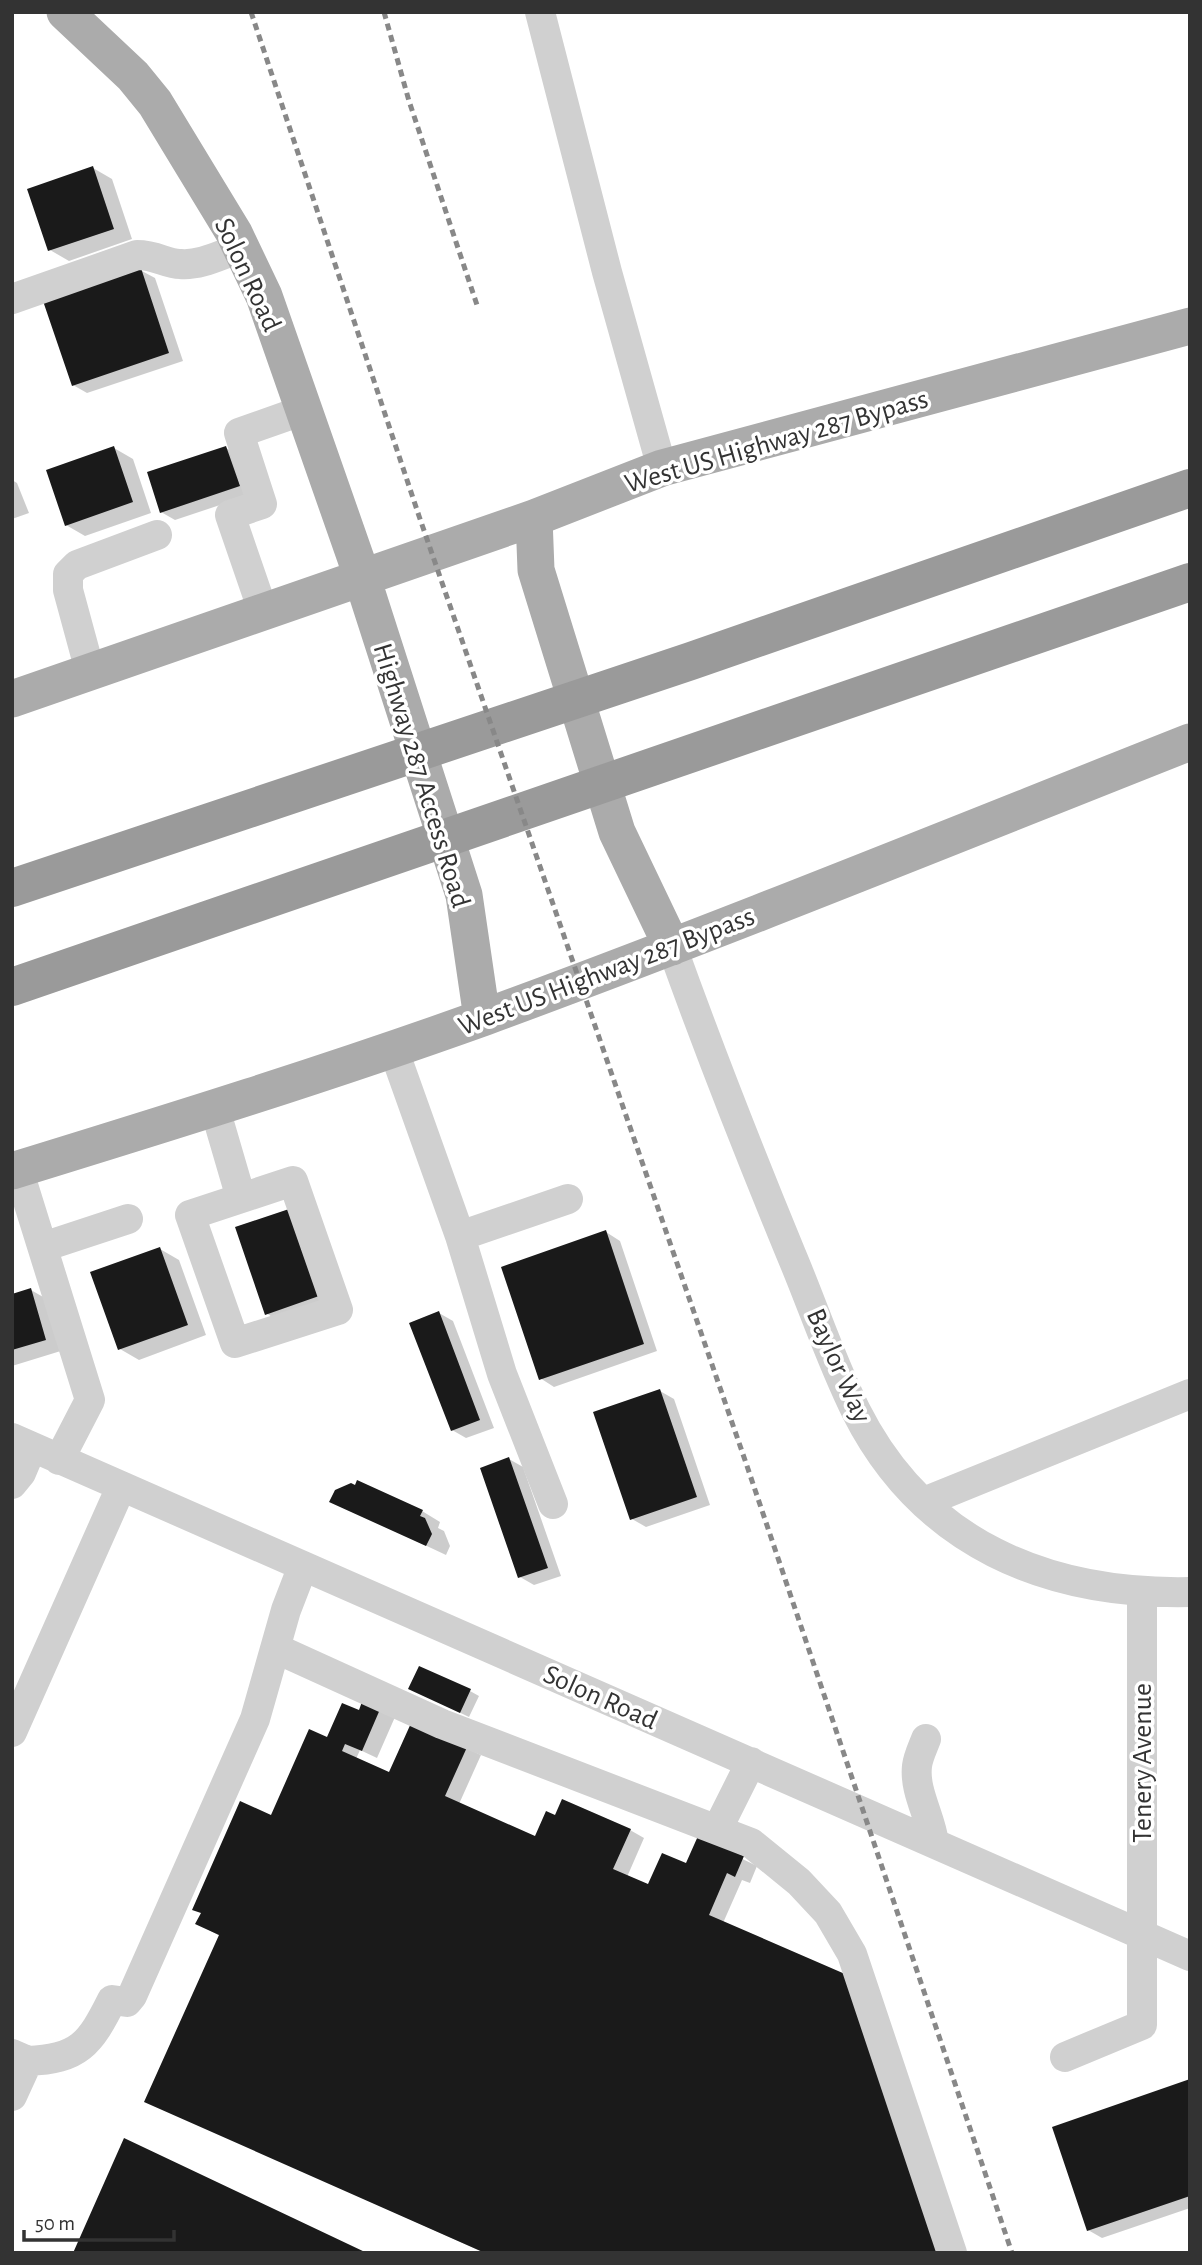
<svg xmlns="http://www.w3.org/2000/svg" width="1202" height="2265" font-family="'Alegreya Sans',sans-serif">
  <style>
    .shadow { fill: #0003 }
    .building { fill: #1a1a1a }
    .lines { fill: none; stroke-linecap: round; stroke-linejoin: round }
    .minor { stroke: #d0d0d0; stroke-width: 30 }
    .major { stroke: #ababab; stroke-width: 37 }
    .highway { stroke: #9a9a9a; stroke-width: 38 }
    .rail { stroke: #888; stroke-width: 5; stroke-dasharray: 7 5; stroke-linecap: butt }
    .labels { text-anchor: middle; stroke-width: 7; stroke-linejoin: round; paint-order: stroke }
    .street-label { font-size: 28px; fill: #333; stroke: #fff }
  </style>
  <rect width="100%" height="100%" fill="#fff"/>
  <path class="shadow" d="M93,168l19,11 20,60 -63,22 -19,-11z
    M140,270l15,8 28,83 -96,32 -14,-8z
    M114,448l19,11 18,54 -66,23 -19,-11z
    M226,448l14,8 13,38 -78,26 -14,-8z
    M12,480l5,3 12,30 -17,6z
    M237,1228l95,76 -52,18 -14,-9z
    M606,1232l14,9 37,110 -103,36 -14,-9z
    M160,1249l19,11 27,75 -67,25 -19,-11z
    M31,1290l19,11 14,49 -52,16v-71z
    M439,1313l14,8 41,107 -28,10 -14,-8z
    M660,1391l14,8 36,106 -64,22 -14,-8z
    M509,1459l14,8 38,109 -27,9 -14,-8z
    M331,1501l91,10 18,11 -2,6 6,3 6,15 -4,9z
    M470,1691l9,5 -10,21 -50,-24z
    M364,1701l31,16 -18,41 -17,-8 -4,9 34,16 23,-52 68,32 -22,49 77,34 20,-21 74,13 14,8 -17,39 22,9 38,-21 12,-27 58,28 -7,17 -8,-3 -19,43 -238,330 -339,-152 74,-165 -22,-12 130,-185 32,-27z
    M1190,2081v127l-88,30 -14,-8z"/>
  <path class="building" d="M93,166l21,63 -66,22 -21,-62z
    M141,268l28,85 -97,33 -29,-85z
    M114,446l19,56 -68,24 -19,-56z
    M226,446l14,40 -80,27 -13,-41z
    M289,1209l30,87 -54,19 -30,-88z
    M606,1230l38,114 -105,36 -38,-113z
    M160,1247l28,78 -70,25 -28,-78z
    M31,1288l15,52 -34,10v-56z
    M439,1311l41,109 -29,11 -42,-108z
    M660,1389l37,108 -67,23 -37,-108z
    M509,1457l39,111 -30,10 -38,-110z
    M357,1480l66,30 -3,6 5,2 7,16 -6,12 -97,-44 6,-12 16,-7 4,2z
    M419,1666l52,23 -11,24 -52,-24z
    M363,1699l18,8 -19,44 -17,-7 -3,7 47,21 23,-51 56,24 -23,51 90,40 11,-25 9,4 7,-16 69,30 -18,40 35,15 14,-31 24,10 12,-27 46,20 -9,21 -8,-4 -18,42 136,59 95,279h-455l-341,-151 75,-167 -24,-11 6,-11 -9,-3 48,-109 31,14 38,-86 18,8 15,-34 17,7z
    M1190,2079v117l-103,35 -35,-104z
    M124,2138l243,115h-294z"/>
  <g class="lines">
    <path class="minor" d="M540,12l67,260 55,196
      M12,299l125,-44c20,0 29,9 43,9 21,2 42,-10 61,-16
      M263,611l-33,-96 32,-11 -23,-71 65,-23
      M90,671l-22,-81v-16l9,-9 80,-30
      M672,947c37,103 77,205 119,307 22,52 40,107 65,157 67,133 191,184 334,181
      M393,1048l67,188 108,-37
      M215,1109l26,89
      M18,1169l72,231 -31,60
      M293,1181l45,129 -103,33 -45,-128z
      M460,1236l42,138 51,130
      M43,1247l85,-28
      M12,1438l1178,518
      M12,1484l9,-11 11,-26
      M924,1502l266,-108
      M277,1649l165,75 309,119 48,39 29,31 24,41 100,299
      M12,1732l109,-245
      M926,1739c-3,8 -8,18 -9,27 -3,26 14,51 17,77
      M718,1828l33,-66
      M12,2054l16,7 -16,35
      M1065,2057l77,-32v-432
      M28,2061c51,-2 62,-17 84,-61l15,2 5,-6 123,-277 31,-109 17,-44"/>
    <path class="major" d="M65,12l68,64 22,27 79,130 30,63 92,263 108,336 18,123
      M534,518l2,52 81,262 55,115
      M12,699l522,-181 128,-50 528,-142
      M12,1171c159,-49 317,-98 473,-154 237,-87 470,-182 705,-275"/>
    <path class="highway" d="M12,888l679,-227 499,-173
      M12,987l1178,-405"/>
    <path class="rail" d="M251,12l168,504 327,947 266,790
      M384,12l25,89 68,204"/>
  </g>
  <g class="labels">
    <g class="street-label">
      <text transform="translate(249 274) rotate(65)" y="10">Solon Road</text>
      <text transform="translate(776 440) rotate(-16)" y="10">West US Highway 287 Bypass</text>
      <text transform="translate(423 775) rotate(73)" y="10">Highway 287 Access Road</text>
      <text transform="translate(606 970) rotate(-21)" y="10">West US Highway 287 Bypass</text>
      <text transform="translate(840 1365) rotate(66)" y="10">Baylor Way</text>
      <text transform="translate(601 1696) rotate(24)" y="10">Solon Road</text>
      <text transform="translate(1141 1763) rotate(-90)" y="10">Tenery Avenue</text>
    </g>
  </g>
  <rect width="1202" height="2265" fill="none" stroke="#333333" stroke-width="28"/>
  <path d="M24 2230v10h150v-10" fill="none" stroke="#333333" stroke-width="3.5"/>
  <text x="35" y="2230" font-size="21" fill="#333333" stroke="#ffffff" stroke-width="5" paint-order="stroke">50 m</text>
</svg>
